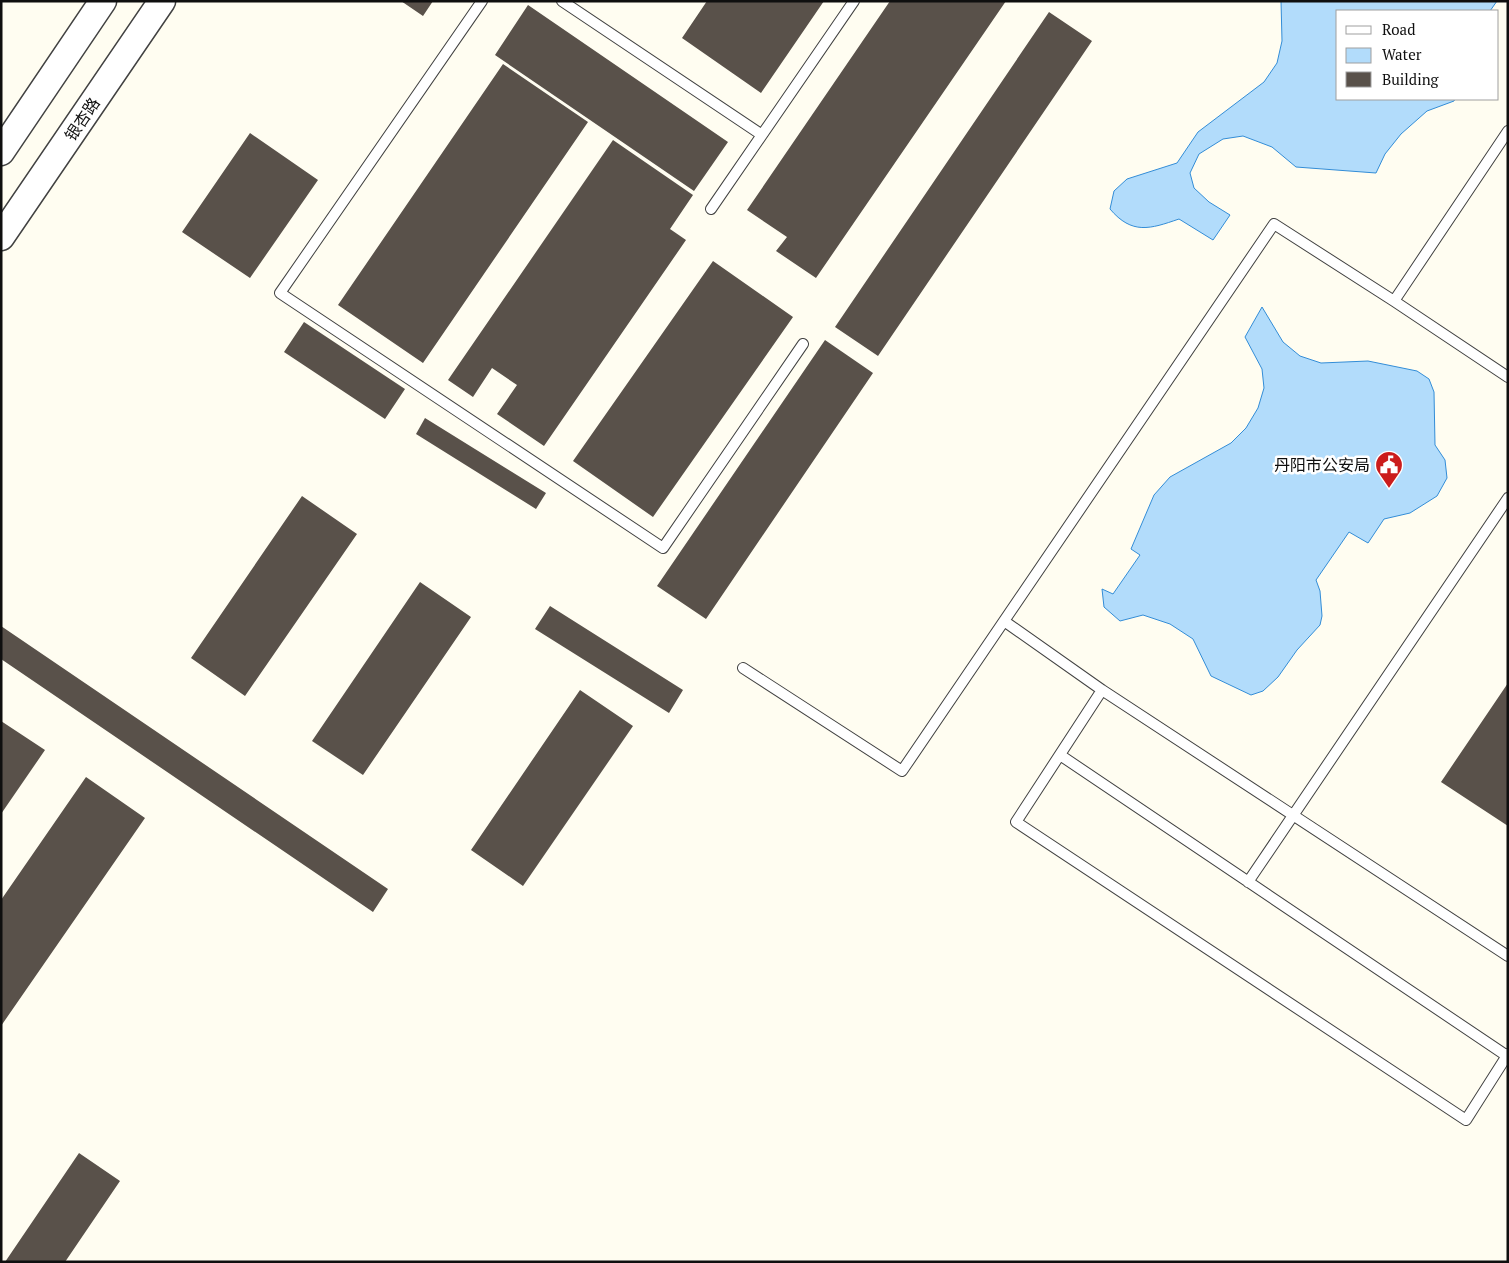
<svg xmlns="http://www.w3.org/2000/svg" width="1509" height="1263" font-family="'PT Serif','Noto Sans SC',serif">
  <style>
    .water { fill: #b2dcfb; stroke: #338dd7 }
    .building { fill: #59514a }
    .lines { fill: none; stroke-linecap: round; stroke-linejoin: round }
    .service-casing { stroke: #424242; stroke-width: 12 }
    .tertiary-casing { stroke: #424242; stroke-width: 29 }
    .service { stroke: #fff; stroke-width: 10 }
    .tertiary { stroke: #fff; stroke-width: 26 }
    .labels { text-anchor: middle; stroke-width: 5; stroke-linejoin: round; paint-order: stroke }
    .street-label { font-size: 16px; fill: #0f0f0f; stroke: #fff }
    .poi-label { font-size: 16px; fill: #0f0f0f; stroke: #fff; text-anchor: end }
  </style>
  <rect width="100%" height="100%" fill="#fffdf1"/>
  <path class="water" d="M1281,1h216l-7,10h-152v88h117l-1,2 -27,10 -26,23 -16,20 -9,19 -80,-6 -24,-20 -29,-11 -20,3 -24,15 -9,19 4,15 15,14 21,13 -17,25 -34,-21c-29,10 -47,16 -69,-10l4,-18 13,-12 50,-16 21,-31 66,-50 13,-19 5,-22z
    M1262,307l21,35 17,14 21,7 47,-2 49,10 12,8 5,13 1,53 10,15 2,18 -10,18 -27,17 -26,6 -16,24 -19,-11 -33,48 4,11 2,25 -2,9 -23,25 -19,27 -15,14 -12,4 -40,-19 -18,-37 -23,-15 -27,-9 -23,6 -16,-14 -2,-18 11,5 27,-39 -9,-6 23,-54 16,-18 61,-34 15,-15 12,-20 6,-20 -2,-19 -17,-32z"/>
  <path class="building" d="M401,1h32l-10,15z
    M707,1h117l-63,92 -79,-55z
    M890,1h116l-190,277 -40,-27 11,-14 -40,-27z
    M528,5l200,137 -34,49 -199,-136z
    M1049,12l43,29 -214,315 -43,-29z
    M503,64l85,58 -165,241 -85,-58z
    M250,133l68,47 -68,98 -68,-46z
    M613,140l80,55 -23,34 16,11 -142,206 -47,-32 20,-29 -25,-17 -19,29 -25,-17z
    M713,261l80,56 -140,200 -80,-56z
    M304,322l101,67 -20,30 -101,-67z
    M825,340l48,33 -167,246 -49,-33z
    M425,418l121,75 -10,16 -120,-75z
    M302,496l55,38 -112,162 -54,-38z
    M420,582l51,35 -108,158 -51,-34z
    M550,606l133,84 -14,23 -134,-84z
    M1,626l387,263 -15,23 -372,-253z
    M1508,683v143l-67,-44z
    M580,690l53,36 -110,160 -52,-36z
    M1,721l44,29 -44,64z
    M86,777l59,41 -144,208v-126z
    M79,1153l41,28 -55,81h-60z"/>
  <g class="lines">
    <defs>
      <path id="service" d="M482,1l-202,292 383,255 140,-204
        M562,1l200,134
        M711,209l143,-208
        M1394,301l114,-170
        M1004,621l98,69 406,266
        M743,668l159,103 372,-547 120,77 114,76
        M1102,690l-86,132 450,298 42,-66
        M1060,755l447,301
        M1248,882l260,-384"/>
      <path id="tertiary" d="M1,152l102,-151
        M1,237l161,-236"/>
    </defs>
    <use href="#service" class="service-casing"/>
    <use href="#tertiary" class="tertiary-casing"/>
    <use href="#service" class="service"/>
    <use href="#tertiary" class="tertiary"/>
  </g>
  <defs>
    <symbol id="civic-pin" viewBox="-11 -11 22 30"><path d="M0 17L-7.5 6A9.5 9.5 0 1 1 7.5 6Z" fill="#cb1c1c" stroke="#fff"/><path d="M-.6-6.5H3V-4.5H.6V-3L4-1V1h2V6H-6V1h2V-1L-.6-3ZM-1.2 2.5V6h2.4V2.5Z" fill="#fff"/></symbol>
  </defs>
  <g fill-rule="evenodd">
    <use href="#civic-pin" x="1373" y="449" width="32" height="43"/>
  </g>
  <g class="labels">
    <g class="street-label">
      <text transform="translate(82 119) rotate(-56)" y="6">银杏路</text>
    </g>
    <g class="poi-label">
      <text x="1370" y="471">丹阳市公安局</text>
    </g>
  </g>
  <rect width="1509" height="1263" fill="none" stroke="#0f0f0f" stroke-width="5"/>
  <rect x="1336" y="10" width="162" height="90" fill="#ffffff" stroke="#9f9f9f"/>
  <rect x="1346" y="26" width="25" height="8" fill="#ffffff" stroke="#9f9f9f"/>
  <text x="1382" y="35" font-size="15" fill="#0f0f0f">Road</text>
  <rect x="1346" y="48" width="25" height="15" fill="#b2dcfb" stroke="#9f9f9f"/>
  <text x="1382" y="60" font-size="15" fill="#0f0f0f">Water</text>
  <rect x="1346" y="72" width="25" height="15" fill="#59514a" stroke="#9f9f9f"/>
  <text x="1382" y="85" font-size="15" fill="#0f0f0f">Building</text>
</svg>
